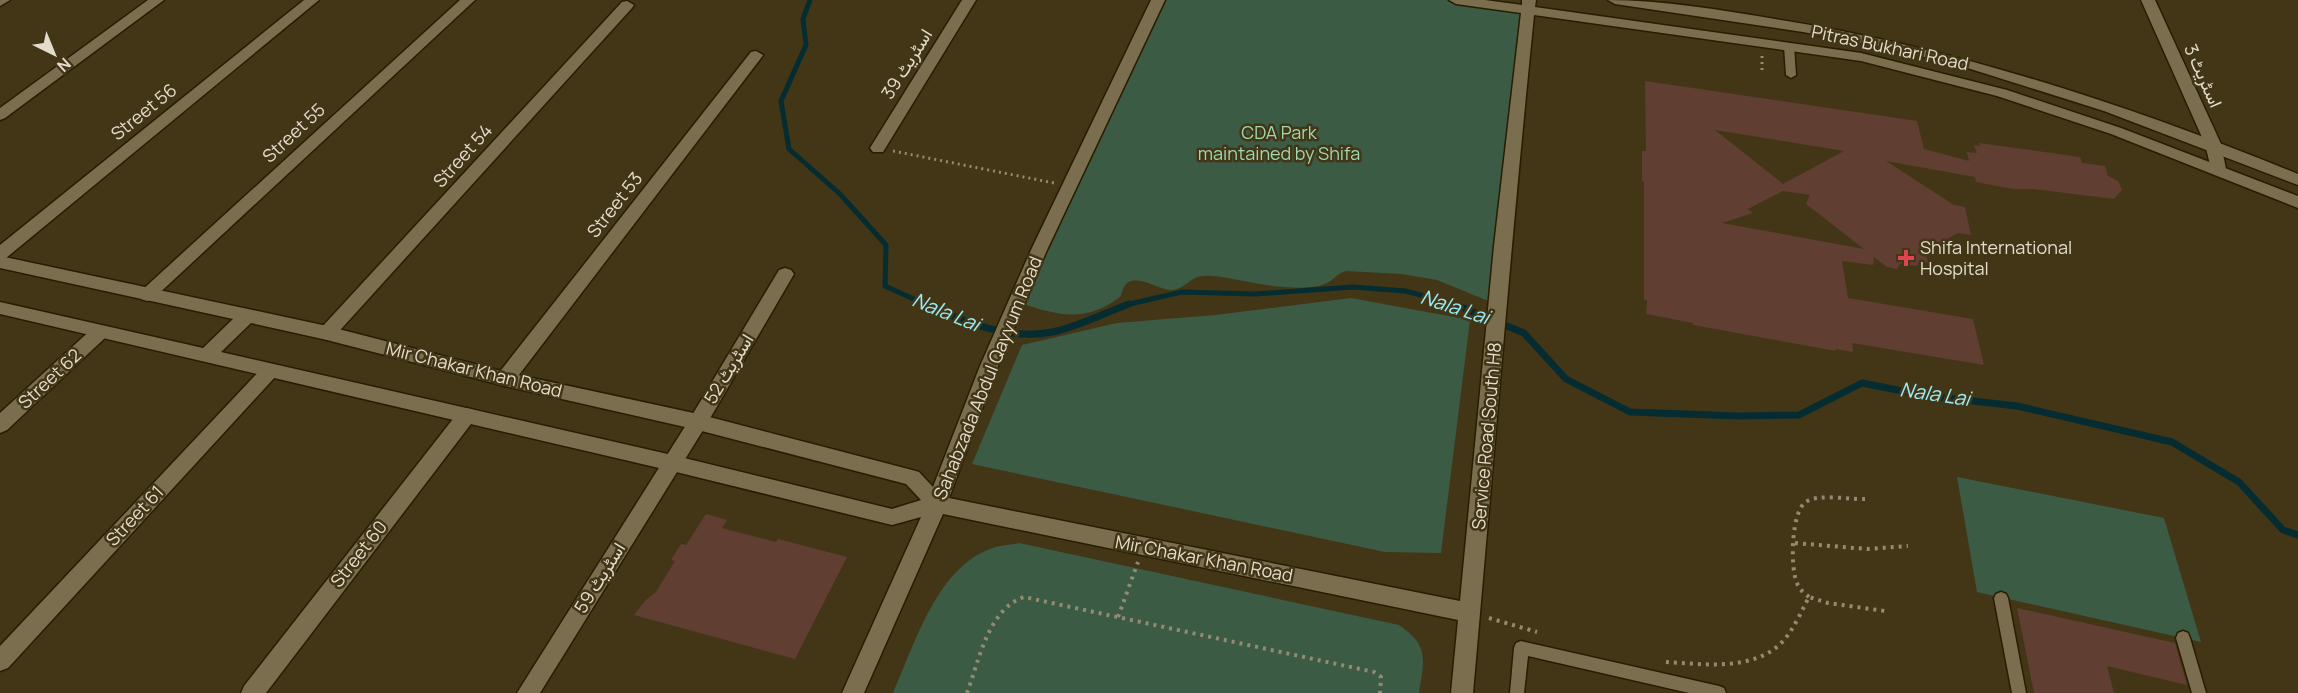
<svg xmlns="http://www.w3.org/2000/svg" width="2298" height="693" font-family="Manrope,Vazirmatn,sans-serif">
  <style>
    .green { fill: #3b5b45 }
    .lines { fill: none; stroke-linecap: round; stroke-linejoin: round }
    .stream-far1 { stroke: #052c31; stroke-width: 5 }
    .stream { stroke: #052c31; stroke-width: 7 }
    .building { fill: #613e32; fill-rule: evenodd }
    .service-casing { stroke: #281d00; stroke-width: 3 }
    .minor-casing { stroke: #281d00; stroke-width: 3 }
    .tertiary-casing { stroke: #281d00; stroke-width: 3 }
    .path-far1 { stroke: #938a72; stroke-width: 3; stroke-dasharray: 2 4; stroke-linecap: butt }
    .path { stroke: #938a72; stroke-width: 4; stroke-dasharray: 3 5; stroke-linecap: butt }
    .service { fill: #7b6e4e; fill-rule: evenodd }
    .minor { fill: #7b6e4e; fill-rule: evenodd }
    .tertiary { fill: #7b6e4e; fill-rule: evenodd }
    .health-dot { fill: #e0444e; stroke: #423617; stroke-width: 2 }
    .labels { text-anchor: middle; stroke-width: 5; stroke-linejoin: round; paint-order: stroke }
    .street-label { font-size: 18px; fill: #e3dccb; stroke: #423617 }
    .park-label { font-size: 18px; fill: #9dd8af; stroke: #423617 }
    .poi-label { font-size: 18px; fill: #e3dccb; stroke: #423617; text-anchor: start }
    .water-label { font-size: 20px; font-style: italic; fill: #98ebf9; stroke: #423617 }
  </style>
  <rect width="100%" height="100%" fill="#423617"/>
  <path class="green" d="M1158,0h299l71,10 -30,295 -61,-25 -35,-6 -56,-3c-9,2 -14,12 -27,15 -21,4 -49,0 -70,-4 -14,-2 -30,-7 -45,-6 -14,0 -19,14 -33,14 -17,-1 -44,-25 -50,6 -36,28 -64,19 -104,6z
    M1351,298l119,22 -29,233 -56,-1 -413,-88 50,-119 95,-22 98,-8z
    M1957,477l207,41 37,124 -224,-50z
    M1019,543l380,82c31,21 25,35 20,68h-526c22,-49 45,-130 103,-146 7,-2 15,-2 23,-4z"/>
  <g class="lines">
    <path class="stream-far1" d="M810,0l-7,19 3,26 -25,56 8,48 51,45 46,51 -1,41 42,19
      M1125,305l57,-13 73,2 98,-7 52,4 55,14"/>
    <path class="stream" d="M924,304c40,17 83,37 128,28 26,-5 52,-19 77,-28
      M1454,304l70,29 42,46 64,33 108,4 61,-1 63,-32 66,13 89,10 155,36 67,40 44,48 15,5"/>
  </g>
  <path class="building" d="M1645,81l272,40 7,28 45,12 -2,-9 10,1 -3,-8 6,1 -1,-3 101,14 2,6 23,3 3,10 10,5 4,9 -8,9 -80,-10h-21l-37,-7 -1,-5 -89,-16 68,44 11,2 6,28 -13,-2 -33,18 3,12 -9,-1 -2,4 -17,-2 -3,5 -10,-2 -13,-10 -1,8 -31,-4 6,37 125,21 11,46 -132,-22 1,9 -18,-3 1,2 -143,-26v-2l-47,-9 1,-14h-3v-118l-2,-1v-30h4zM1715,130l129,21 -61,33zM1783,191l27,4 -4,9 58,45 -142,-26 31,-10 -5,-4z
    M706,514l21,6 -5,8 54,14 2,-3 69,18 -52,102 -161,-44 12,-15 10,-8 19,-31 -4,-1 10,-16 5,1z
    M2017,608l158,35 12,42 -80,-19 7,27h-80z"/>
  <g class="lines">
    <defs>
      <path id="service" d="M1789,43l5,3 2,29 -5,3 -5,-3 -2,-29z
        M2001,592l5,2 2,4 18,95h-14l-18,-95 2,-4z
        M2183,631l5,2 2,5 16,55h-14l-16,-55 2,-5z
        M1521,641l198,45 5,2 2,5h-37l-161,-37 -4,37h-14l4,-45 2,-5z"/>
      <path id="minor" d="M0,0h10l-10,6z
        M148,0h16l-159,118 -5,2v-12z
        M304,0h15l-313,258 -6,2v-15z
        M460,0h15l-322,299 -6,2 -6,-2 -3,-4 3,-4z
        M962,0h14l-93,152h-10l-3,-4z
        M2141,0h14l66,144 5,25 -2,4h-12l-7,-29z
        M627,1l7,4 -2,3 -299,330 -6,2 -6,-2 -3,-5 3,-5 301,-326z
        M756,51l7,4 -2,3 -249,326 -7,2 -7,-2 -2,-5 2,-5 253,-322z
        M785,268l6,2 3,4 -89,153 -165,266h-23l174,-276 88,-147z
        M100,325l6,2 3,5 -3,5 -99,93 -7,3v-20l94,-86z
        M270,364l6,2 3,5 -3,5 -268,292 -8,3v-25l264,-280z
        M467,408l7,2 2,5 -2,5 -208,273h-25l3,-7 216,-276z"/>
      <path id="tertiary" d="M1151,0h14l-118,250 -49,116 -49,132 511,103 34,-355 27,-233 -65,-9 -7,-4h36l37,5v-5h14l-1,7 326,46 146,37 114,38 177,68v12l-187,-74 -114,-38 -136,-35 -327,-46c-23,226 -41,453 -61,678h-22l7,-73 -515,-106 -79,179h-22l79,-176 -29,8 -220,-54 -672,-157v-12l203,46 30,-29 -233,-51v-12l327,70 178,46 193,42 214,56 7,2 14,15 47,-121 51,-116zM251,323l76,17 178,46 193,44 208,54 15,16 -29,9 -220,-54 -451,-103z
        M1608,0c56,0 112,10 167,19 181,29 354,86 523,155v11l-194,-74 -146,-46 -80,-19 -75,-14 -188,-28z"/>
    </defs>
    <use href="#service" class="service-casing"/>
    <use href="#minor" class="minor-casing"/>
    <use href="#tertiary" class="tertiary-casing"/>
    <path class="path-far1" d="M1762,56v14
      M893,151l161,32"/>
    <path class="path" d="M1795,543l72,6 41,-3
      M1809,597c-5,-4 -10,-8 -12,-14 -7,-15 -6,-72 9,-81 12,-9 45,-2 60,-3
      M1118,617l20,-55
      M1489,618l48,14
      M1666,662c36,2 89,10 117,-21 11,-12 18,-29 26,-44l19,6 57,8
      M967,693c12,-32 21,-84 57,-96l350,75 7,5 -1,16"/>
    <use href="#service" class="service"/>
    <use href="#minor" class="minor"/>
    <use href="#tertiary" class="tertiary"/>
  </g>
  <path class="health-dot" d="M1903 249h6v6h6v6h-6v6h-6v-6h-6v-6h6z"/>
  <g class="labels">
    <g class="street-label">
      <text transform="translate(1890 48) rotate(12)" y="6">Pitras Bukhari Road</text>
      <text transform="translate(907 64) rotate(-58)" y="6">اسٹریٹ 39</text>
      <text transform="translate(2203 76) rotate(66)" y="6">اسٹریٹ 3</text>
      <text transform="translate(144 112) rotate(-39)" y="6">Street 56</text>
      <text transform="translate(294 133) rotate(-43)" y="6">Street 55</text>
      <text transform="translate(463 156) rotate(-48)" y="6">Street 54</text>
      <text transform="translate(615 205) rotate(-52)" y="6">Street 53</text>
      <text transform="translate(729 369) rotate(-59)" y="6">اسٹریٹ 52</text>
      <text transform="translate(474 370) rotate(14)" y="6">Mir Chakar Khan Road</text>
      <text transform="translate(988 378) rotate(-68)" y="6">Sahabzada Abdul Qayyum Road</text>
      <text transform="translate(50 379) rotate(-43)" y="6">Street 62</text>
      <text transform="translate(1487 436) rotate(-85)" y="6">Service Road South H8</text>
      <text transform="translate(135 516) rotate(-47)" y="6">Street 61</text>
      <text transform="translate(359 554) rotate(-52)" y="6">Street 60</text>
      <text transform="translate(1204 559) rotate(11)" y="6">Mir Chakar Khan Road</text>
      <text transform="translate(600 578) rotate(-58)" y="6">اسٹریٹ 59</text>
    </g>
    <g class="park-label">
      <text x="1279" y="139">CDA Park<tspan x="1279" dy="21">maintained by Shifa</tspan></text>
    </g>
    <g class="poi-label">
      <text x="1920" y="254">Shifa International<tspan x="1920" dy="21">Hospital</tspan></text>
    </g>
    <g class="water-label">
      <text transform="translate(1455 307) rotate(18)" y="7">Nala Lai</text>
      <text transform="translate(946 312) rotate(22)" y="7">Nala Lai</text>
      <text transform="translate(1935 394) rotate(8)" y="7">Nala Lai</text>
    </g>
  </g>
  <g transform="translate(54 54) rotate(137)" stroke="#423617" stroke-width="4.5" paint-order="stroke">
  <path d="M0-4.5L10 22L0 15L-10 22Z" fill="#e3dccb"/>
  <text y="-9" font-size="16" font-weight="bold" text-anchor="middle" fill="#e3dccb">N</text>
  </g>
</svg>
